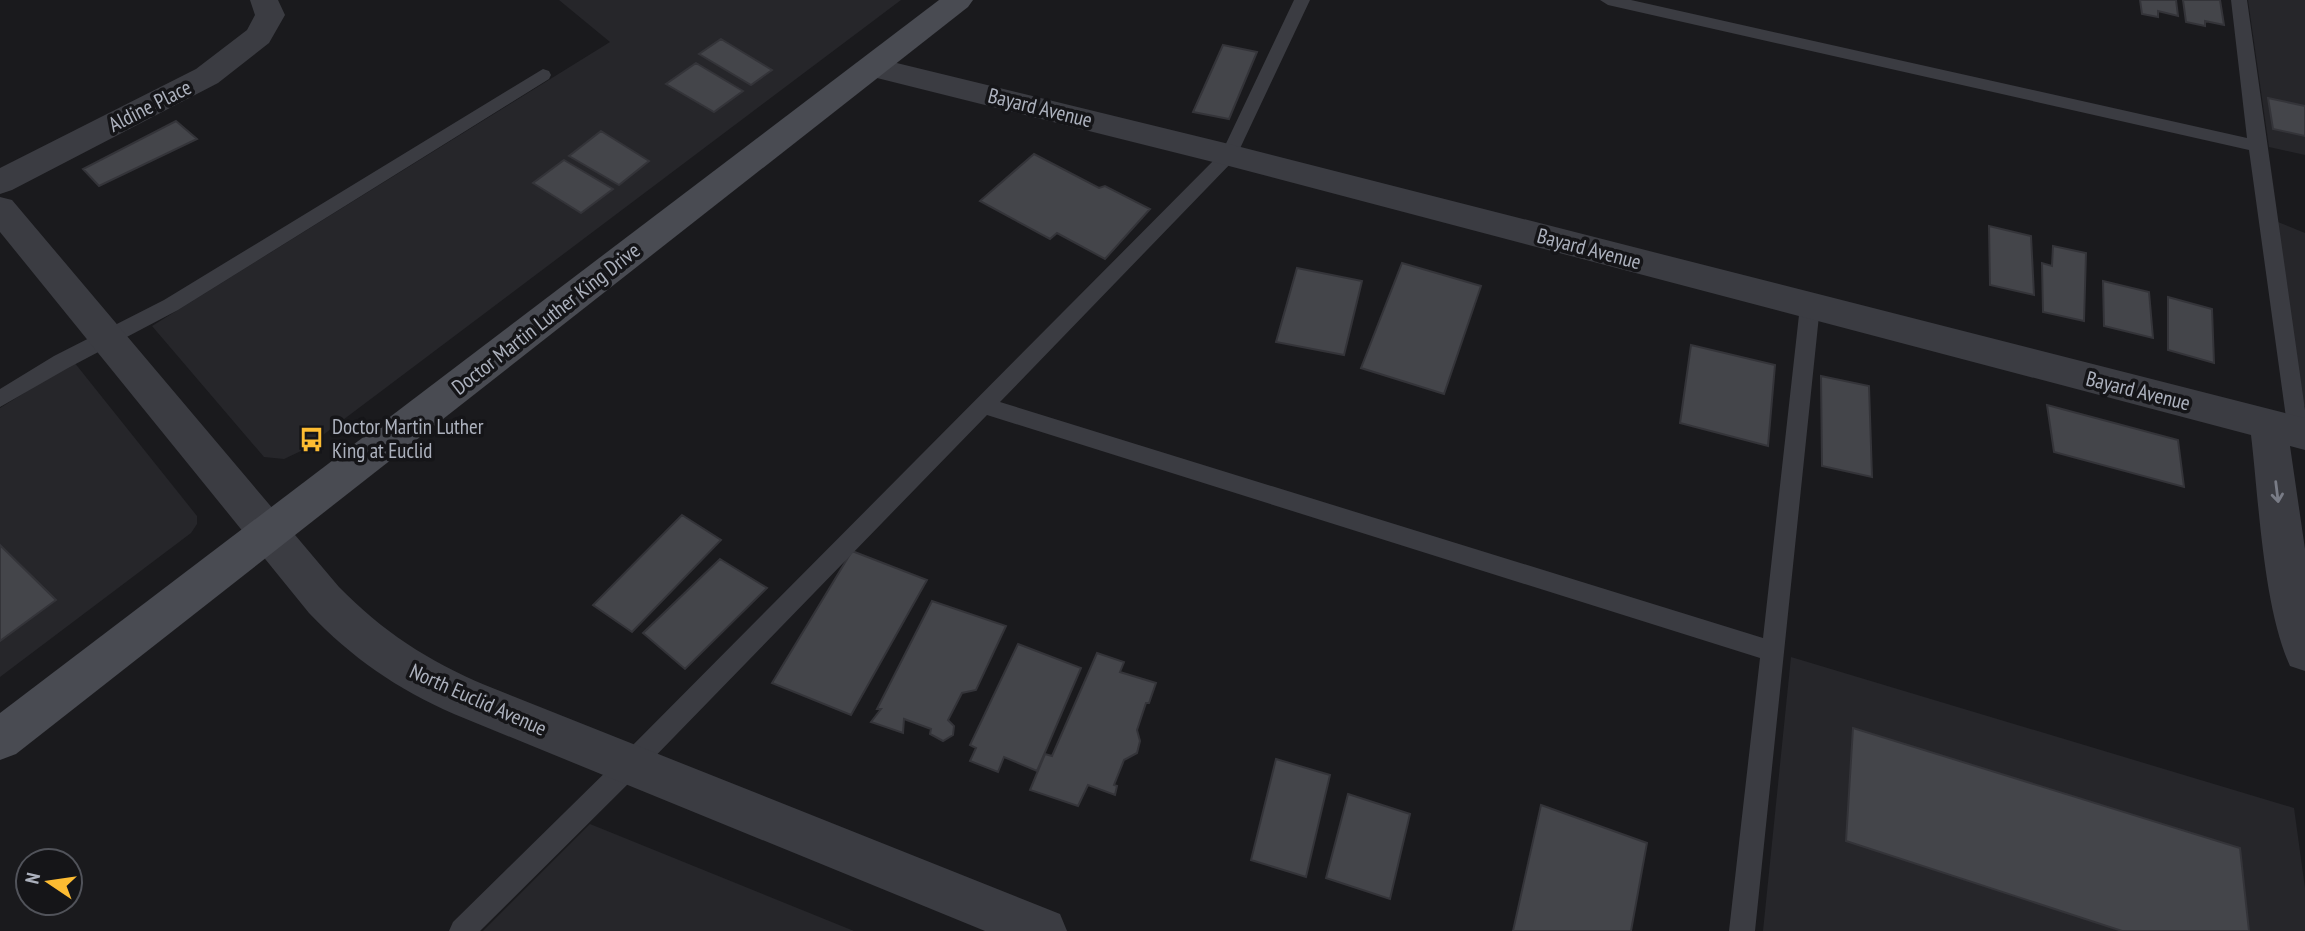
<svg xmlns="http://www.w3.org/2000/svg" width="2305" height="931" font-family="'PT Sans Narrow',sans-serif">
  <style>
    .built { fill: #26262a }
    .building { fill: #44454a; stroke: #343439; stroke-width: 2 }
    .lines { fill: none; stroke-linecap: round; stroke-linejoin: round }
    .service { fill: #3b3c42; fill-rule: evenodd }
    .minor { fill: #3b3c42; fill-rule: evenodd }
    .secondary { fill: #494b52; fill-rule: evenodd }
    .oneway { stroke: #797c86 }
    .labels { text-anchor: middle; stroke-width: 7; stroke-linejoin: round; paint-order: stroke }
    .street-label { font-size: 21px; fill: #acb1bd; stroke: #151518 }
    .poi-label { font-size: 21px; fill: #acb1bd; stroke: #151518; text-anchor: start }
  </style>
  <rect width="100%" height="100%" fill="#1a1a1d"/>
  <path class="built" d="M559,0h342l-598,450 -19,9 -20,-2 -112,-131 458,-284z
    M2248,0h57v155l-36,-8z
    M2273,220l32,13v173l-4,-1z
    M74,362l123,154v8l-6,9 -191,144v-269z
    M1791,657l503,151 11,80v43h-542z
    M590,824l264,107h-371z"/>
  <path class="building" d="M2140,0h36l2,16 -20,-5v6l-16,-3z
    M2183,0h37l4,25 -19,-4v5l-19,-4z
    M721,39l51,31 -21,15 -52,-31z
    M1223,45l34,7 -28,67 -36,-7z
    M696,63l47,28 -29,21 -48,-28z
    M2268,98l37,8v30l-32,-7z
    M176,121l21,18 -98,47 -16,-17z
    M601,131l48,30 -30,24 -50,-29z
    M1034,154l65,34 6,-2 45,23 -45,50 -48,-26 -7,6 -70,-38z
    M564,160l49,29 -32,24 -48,-30z
    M1989,226l42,10 3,59 -44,-10z
    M2053,246l33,7 -2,68 -41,-9 -1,-49 10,3z
    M1402,263l79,23 -37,108 -83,-26z
    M1297,268l65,13 -18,74 -68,-13z
    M2103,281l46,11 4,46 -49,-12z
    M2168,297l44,12 2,54 -46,-13z
    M1691,345l84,20 -7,81 -88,-23z
    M1821,376l48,10 3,91 -50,-11z
    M2047,405l131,35 6,47 -130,-35z
    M682,515l39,25 -89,92 -39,-27z
    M0,545l56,55 -56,41z
    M852,551l75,29 -76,135 -79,-32z
    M720,559l47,29 -82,81 -42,-36z
    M932,601l74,25 -30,64 -14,3 -14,27 6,6 -1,9 -10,6 -13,-7 1,-5 -27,-10 -1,14 -32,-11 10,-13h-4z
    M1018,644l63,24 -44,103 -33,-14 -6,15 -28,-11 6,-13 -6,-3z
    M1097,653l27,9 -4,10 36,11 -7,20h-3l-9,27 3,11 -3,12 -13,7 -10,25 3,1 -2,9 -27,-10 -10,21 -48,-16 15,-36 7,2z
    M1853,728l387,120 9,83h-127l-276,-90z
    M1276,759l54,16 -24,102 -55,-17z
    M1348,794l62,20 -20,85 -64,-21z
    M1541,805l106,38 -16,88h-118z"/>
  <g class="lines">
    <path class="service" d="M1294,0h16l-75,159 -235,243 763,236 37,-332 3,-5 7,-2 7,2 3,5 -65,625h-26l31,-273 -773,-243 -348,358 -159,158h-31l4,-9 168,-165 601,-605z
      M1600,0h31l616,138 -16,-138h16l58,410v28l-7,3 -7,-3 -3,-6 -39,-282 -641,-145z
      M543,69l6,2 2,4 -2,4 -371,231 -110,58 -68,39v-18l54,-33 110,-56z"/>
    <path class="minor" d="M250,0h28l7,15 -16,28 -51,40 -206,107 -12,4v-26l196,-99 51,-39 8,-15z
      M872,57l357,87 1076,274v32l-15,-4 15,103v122l-15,-5c-27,-60 -31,-164 -39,-231l-1022,-269 -368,-92 -4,-7 4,-7z
      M0,197l12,3 327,387c43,44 89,74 146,98l575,229 7,17h-82l-531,-217c-57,-25 -102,-56 -145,-101l-309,-381z"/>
    <path class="secondary" d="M939,0h34l-5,7 -952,747 -16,6v-47z"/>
  </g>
  <defs><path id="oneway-shaft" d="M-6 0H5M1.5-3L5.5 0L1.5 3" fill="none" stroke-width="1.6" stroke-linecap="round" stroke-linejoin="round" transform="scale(1.75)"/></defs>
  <use class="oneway" href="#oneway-shaft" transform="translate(2277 492) rotate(83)"/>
  <defs>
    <symbol id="bus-bare" viewBox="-9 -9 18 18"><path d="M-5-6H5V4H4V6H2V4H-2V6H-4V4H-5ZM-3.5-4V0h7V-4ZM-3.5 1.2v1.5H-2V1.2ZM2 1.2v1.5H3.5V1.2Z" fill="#fdbc32" stroke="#151518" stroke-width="2.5" paint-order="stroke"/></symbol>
  </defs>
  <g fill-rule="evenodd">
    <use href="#bus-bare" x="294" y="422" width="35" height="35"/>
  </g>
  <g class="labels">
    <g class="street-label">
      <text transform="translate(150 106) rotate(-27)" y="7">Aldine Place</text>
      <text transform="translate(1040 108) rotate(14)" y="7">Bayard Avenue</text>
      <text transform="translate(1589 249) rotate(15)" y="7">Bayard Avenue</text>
      <text transform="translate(546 319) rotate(-38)" y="7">Doctor Martin Luther King Drive</text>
      <text transform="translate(2138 391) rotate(14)" y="7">Bayard Avenue</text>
      <text transform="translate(478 700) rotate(24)" y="7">North Euclid Avenue</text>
    </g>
    <g class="poi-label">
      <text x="332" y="434">Doctor Martin Luther<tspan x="332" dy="24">King at Euclid</tspan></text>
    </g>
  </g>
  <g transform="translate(49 882) rotate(283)"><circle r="33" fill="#151518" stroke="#51535a" stroke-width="2"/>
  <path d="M0-5L12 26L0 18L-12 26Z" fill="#fdbc32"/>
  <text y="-10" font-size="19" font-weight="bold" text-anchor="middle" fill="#acb1bd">N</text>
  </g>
</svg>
